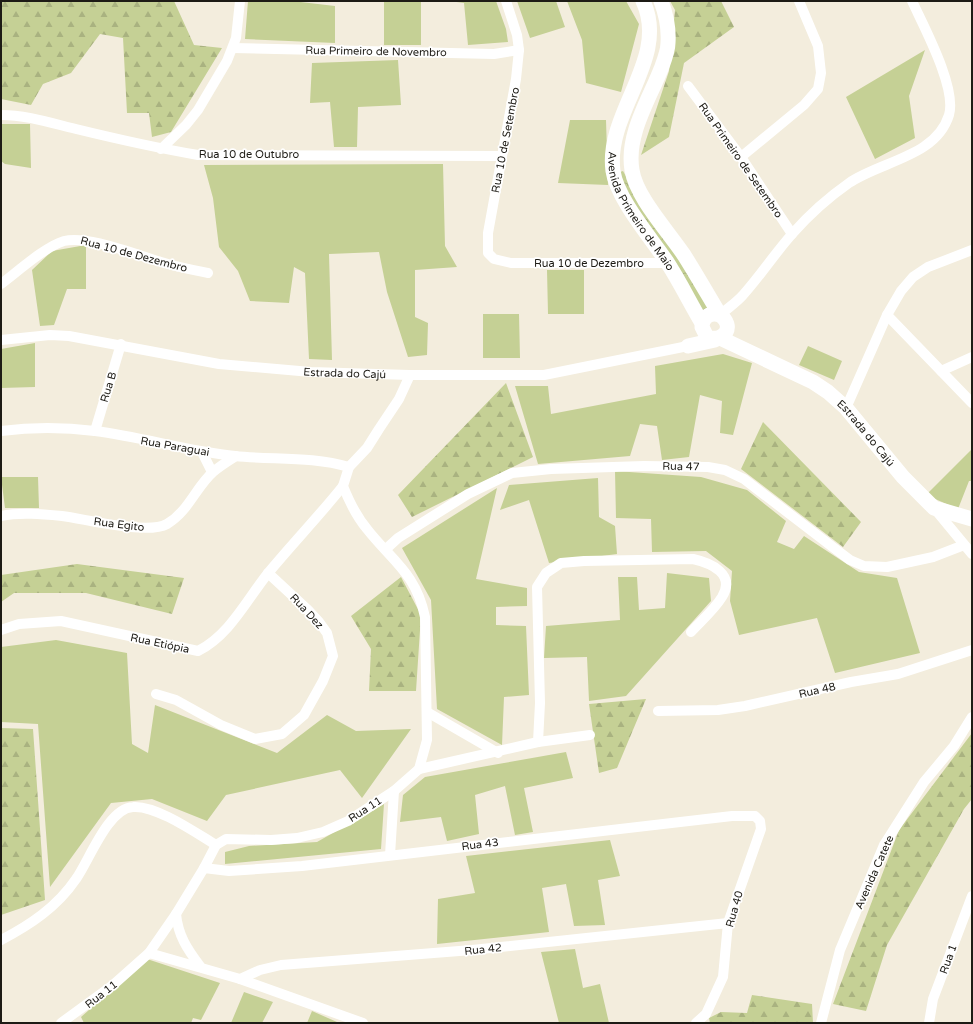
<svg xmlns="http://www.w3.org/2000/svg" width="973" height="1024" font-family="'Varela Round',sans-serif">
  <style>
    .grass { fill: #c5d095 }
    .forest { fill: url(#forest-firs) }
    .park { fill: url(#park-crowns) }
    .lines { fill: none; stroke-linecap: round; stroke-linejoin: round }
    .street { stroke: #fff; stroke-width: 10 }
    .secondary { stroke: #fff; stroke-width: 15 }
    .labels { text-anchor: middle; stroke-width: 3.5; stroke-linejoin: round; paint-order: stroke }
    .street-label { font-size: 11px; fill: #1d1b15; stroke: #fff }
  </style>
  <defs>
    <pattern id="forest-firs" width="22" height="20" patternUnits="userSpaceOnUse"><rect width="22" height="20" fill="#c5d095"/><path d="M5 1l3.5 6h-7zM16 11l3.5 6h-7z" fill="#a9b280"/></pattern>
    <pattern id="park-crowns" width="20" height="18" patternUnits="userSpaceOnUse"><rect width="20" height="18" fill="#c5d095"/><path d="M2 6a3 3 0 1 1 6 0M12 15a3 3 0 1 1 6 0" fill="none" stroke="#a9b280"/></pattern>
  </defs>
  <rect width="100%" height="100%" fill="#f3eddd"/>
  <path class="grass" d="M248,1h44l43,5v37l-90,-4z
    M384,1h37v44h-37z
    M449,1h47l10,28 2,13 -40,3 -4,-42z
    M517,1h39l9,26 -35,11z
    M567,1h59l13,23 -18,68 -35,-9 -4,-43z
    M925,50l-16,46 6,42 -40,21 -29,-62z
    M398,60l3,45 -43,2 -1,40h-23l-4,-45 -20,1 2,-40z
    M570,120h36l2,65 -50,-2z
    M1,124h29l1,44 -26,-4 -4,-3z
    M443,164l2,82 12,21 -42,3v47l13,6 -1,32 -19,2 -21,-65 -8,-40 -50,2 3,106 -23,-1 -4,-86 -11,-6 -5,36 -39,-2 -12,-30 -19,-24 -6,-49 -9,-33z
    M86,245v44h-19l-13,36 -14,1 -8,-56 20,-19z
    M547,270h37v44h-36z
    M483,314h36l1,44h-37z
    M35,343v44l-34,1v-39z
    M808,346l34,15 -8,19 -35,-15z
    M723,354l29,9 -19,72 -13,-2 2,-32 -22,-6 -11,62 -27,3 -5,-34 -17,-2 -10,32 -92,8 -23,-78h33l3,28 105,-20 -1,-28z
    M971,450l1,31h-3l-11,28 -32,-14z
    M615,471l86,6 46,13 39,31 -9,21 17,7 10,-13 55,36 38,6 23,75 -85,20 -18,-55 -78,17 -9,-34 2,-30 -26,-20 -54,1 -1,-33 -35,-1z
    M1,477h37l1,31h-34z
    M598,478l1,39 16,9 2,28 -68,9 -20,-63 -29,10 9,-25z
    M497,488l-21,91 51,9v18l-31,1v18l30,1 3,69 -25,2 -2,48 -65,-36 -6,-109 -29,-52z
    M667,573l42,5 2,23 -85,95 -37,5 -2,-44 -43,1 2,-32 74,-6 -2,-43h19l2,33 26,-2z
    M56,640l71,13 5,91 16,9 7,-48 122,48 50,-38 29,16 55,-2 -49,69 -22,-28 -114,25 -19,26 -55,-22 -41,4 -61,84 -12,-163 -37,-2v-75z
    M566,752l7,26 -49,10 9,44 -18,3 -10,-49 -30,9 4,39 -32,7 -6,-24 -41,5 3,-27 22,-18z
    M384,804l-3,45 -156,15v-12l24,-6 68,-4z
    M610,840l10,36 -22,4 7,45 -31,1 -8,-42 -24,4 7,44 -112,12 1,-45 37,-6 -9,-37z
    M575,949l8,39 17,-4 9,39h-50l-18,-71z
    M147,959l73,24 -19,37 -8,-2 -2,5h-107l-3,-6z
    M244,992l29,10 -11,21h-31z
    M312,1011l25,11v1h-30z"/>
  <path class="forest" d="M1,1h173l20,44 28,3 -51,84 -19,5 -3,-24h-22l-4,-75 -23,-4 -29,39 -28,11 -12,21 -30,-6z
    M670,1h51l13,26 -50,36 -15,74 -28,18 28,-84 6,-61z
    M506,383l27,74 -121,60 -14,-22z
    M763,422l98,100 -18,25 -102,-78z
    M77,564l107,14 -12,36 -86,-21h-72l-13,9v-27z
    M401,577l20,38 -5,76h-47l2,-42 -20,-33z
    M646,699l-29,69 -18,5 -10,-69z
    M1,728l32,1 12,171 -44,15z
    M972,733v66l-8,10 -77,136 -21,66 -33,-7 66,-174z
    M752,995l60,9 1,19h-103l-1,-5 12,-6 26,1z"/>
  <path class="park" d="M623,171l20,36 69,99 -11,6 -74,-113 -10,-26z"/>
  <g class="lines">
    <g class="street">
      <path d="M506,1l11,34 2,15 -3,29 -28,154v20l6,6 17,4h156"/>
      <path d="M233,48l261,6 25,-4"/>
      <path d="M688,86l53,71 51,77"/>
      <path d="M1,115c25,0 50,8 75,14 41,10 81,19 122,26l303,1"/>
      <path d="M161,149l25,-24 12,-15 29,-49 9,-23 4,-37"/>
      <path d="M741,157l63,-52 14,-16 3,-16 -3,-27 -19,-45"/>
      <path d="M1,284c16,-12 45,-38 63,-43 24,-6 72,14 97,21 16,5 32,8 47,11"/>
      <path d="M720,315c8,-7 17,-13 23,-20 18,-20 32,-42 50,-62 16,-18 36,-36 56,-50 32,-22 87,-26 100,-68 8,-27 -25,-88 -37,-114"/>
      <path d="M887,315l85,88"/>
      <path id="s1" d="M1,340l49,-5 19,1 150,28 92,8 99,3h134l144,-29"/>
      <path d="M941,371l31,-14"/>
      <path d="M846,408l41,-93 14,-24 12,-14 15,-10 44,-17"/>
      <path d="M1,431c30,-4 63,-4 94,0 47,6 93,20 140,25 38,4 77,0 114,11"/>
      <path d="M95,431l26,-87"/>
      <path d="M202,452l10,20"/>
      <path d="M934,508l38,46"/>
      <path d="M1,516c19,-4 41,-2 61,0 24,3 85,19 105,8 21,-12 29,-37 46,-52 7,-6 15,-11 23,-16"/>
      <path d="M386,549l12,-11 70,-44 44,-21 39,-4 93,-3 64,1 17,3 19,9 90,69 16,12 14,6 23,1 46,-10 31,-12"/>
      <path d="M1,630l18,-6 42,-3 137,30c32,-16 49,-52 71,-79 24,-29 50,-56 74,-86"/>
      <path d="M156,694l20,6 45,25 34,14 27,-5 22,-19 19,-34 10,-25 -6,-23 -8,-11 -11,-12 -40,-37"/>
      <path d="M658,711l60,-1 27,-4 106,-24 47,-8 74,-24"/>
      <path d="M427,712l71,41"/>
      <path d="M538,742l52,-7"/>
      <path d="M419,769l119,-27 2,-39 -3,-116 9,-14 15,-10 23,-2 109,-2c18,4 43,15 29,38 -8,13 -21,24 -31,35"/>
      <path d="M390,855l4,-64"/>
      <path d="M204,868l25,3 73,-5 430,-50h23l5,5 1,8 -33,94 -5,54 -17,37 -10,9"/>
      <path d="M176,914c2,21 11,35 24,52"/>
      <path d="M1,940c29,-15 56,-33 75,-61 13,-18 32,-71 57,-72 23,-2 63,26 83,38"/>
      <path d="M149,953l91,26 123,44"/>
      <path d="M240,979l20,-9 21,-5 191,-15 256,-27"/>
      <path d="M61,1023l52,-38 36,-32 27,-39 28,-46 12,-23 10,-6 45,1 26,-2 26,-6 25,-11 46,-30 25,-22 8,-29 -2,-123c-9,-44 -33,-56 -58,-88 -11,-13 -18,-28 -24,-43l6,-19 18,-19 12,-19 20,-30 11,-24"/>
      <path d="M821,1023l19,-73 44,-105 40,-63 30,-36 18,-29"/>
      <path d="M929,1023l4,-24 39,-103"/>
    </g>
    <g class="secondary">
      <path id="s2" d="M643,1c27,58 -38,111 -30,170 4,28 38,67 54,91 13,20 23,41 35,61"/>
      <path d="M661,1c5,13 8,27 7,42 0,8 -4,18 -7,26 -12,31 -35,66 -29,101 4,27 36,61 52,85 12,19 24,40 36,60 15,11 5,28 -13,22l-5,-10c0,-10 8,-15 18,-12"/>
      <path id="s3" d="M720,338l93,44 15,10 18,16 57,69 31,31 38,11"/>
      <path d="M688,346l27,-6"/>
    </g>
  </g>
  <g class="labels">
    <g class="street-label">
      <text transform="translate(376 51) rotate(1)" y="4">Rua Primeiro de Novembro</text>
      <text transform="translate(505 140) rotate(-79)" y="4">Rua 10 de Setembro</text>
      <text x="249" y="158">Rua 10 de Outubro</text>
      <text transform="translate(741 160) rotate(55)" y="4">Rua Primeiro de Setembro</text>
      <text dy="4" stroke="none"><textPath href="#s2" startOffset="225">Avenida Primeiro de Maio</textPath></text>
      <text transform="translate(134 254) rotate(15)" y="4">Rua 10 de Dezembro</text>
      <text x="589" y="267">Rua 10 de Dezembro</text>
      <text dy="4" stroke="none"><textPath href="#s1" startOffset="347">Estrada do Cajú</textPath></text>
      <text transform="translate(108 387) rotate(-73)" y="4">Rua B</text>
      <text dy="4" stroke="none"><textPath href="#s3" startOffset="177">Estrada do Cajú</textPath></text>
      <text transform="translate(175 446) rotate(10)" y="4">Rua Paraguai</text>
      <text transform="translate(681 466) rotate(1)" y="4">Rua 47</text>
      <text transform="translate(119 524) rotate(7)" y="4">Rua Egito</text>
      <text transform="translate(307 611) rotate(47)" y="4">Rua Dez</text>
      <text transform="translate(160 643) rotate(12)" y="4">Rua Etiópia</text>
      <text transform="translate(817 690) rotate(-13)" y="4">Rua 48</text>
      <text transform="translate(365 809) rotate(-33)" y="4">Rua 11</text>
      <text transform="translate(480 844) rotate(-7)" y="4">Rua 43</text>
      <text transform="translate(874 872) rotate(-66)" y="4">Avenida Catete</text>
      <text transform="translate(734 909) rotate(-74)" y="4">Rua 40</text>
      <text transform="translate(483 949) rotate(-6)" y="4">Rua 42</text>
      <text transform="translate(948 959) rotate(-70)" y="4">Rua 1</text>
      <text transform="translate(101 994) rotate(-38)" y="4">Rua 11</text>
    </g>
  </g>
  <rect width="973" height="1024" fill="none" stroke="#1d1b15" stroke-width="4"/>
</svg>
